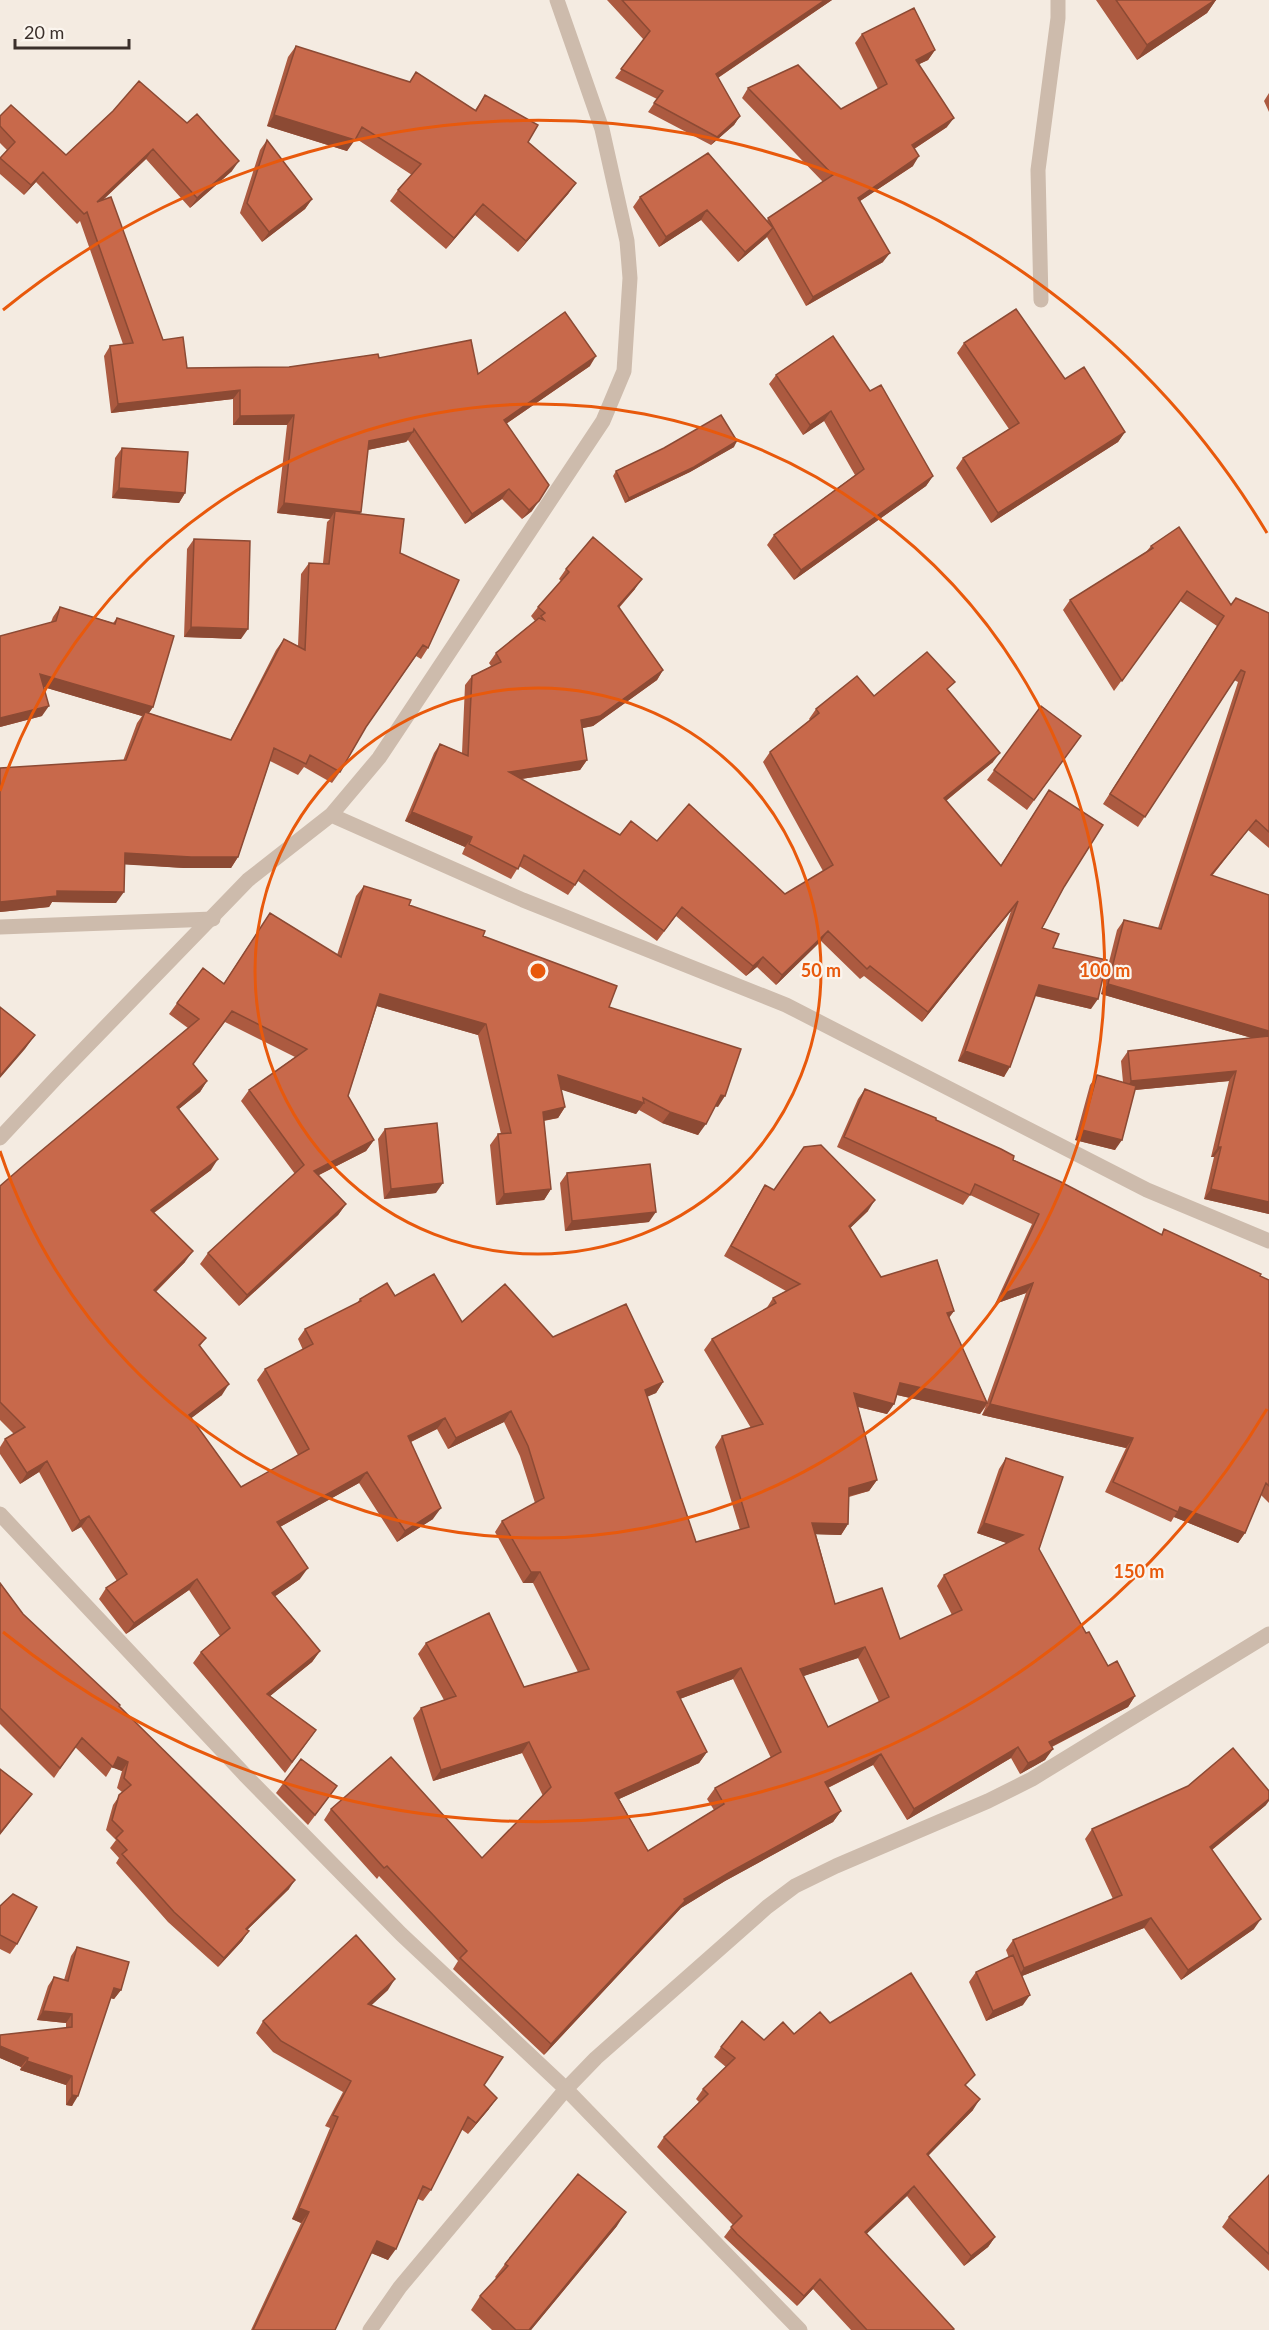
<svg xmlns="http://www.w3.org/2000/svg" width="1269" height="2330" font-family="Lato,sans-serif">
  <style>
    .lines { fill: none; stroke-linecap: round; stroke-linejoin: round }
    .minor { stroke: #cdbbac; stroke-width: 15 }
    .tertiary { stroke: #cdbbac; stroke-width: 15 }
    .wall { fill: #ac5a40; fill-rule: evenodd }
    .shaded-wall { fill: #8c4a34 }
    .building { fill: #c8694b; stroke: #8c4a34; stroke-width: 1.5; fill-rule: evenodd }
    .ring { fill: none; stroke: #e8590c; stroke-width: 3 }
    .centre { fill: #e8590c; stroke: #fbf5ee; stroke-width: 3 }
    .ring-label { font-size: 18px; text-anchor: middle; font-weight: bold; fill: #e8590c; stroke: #fbf5ee; stroke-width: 4.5; stroke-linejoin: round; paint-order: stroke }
  </style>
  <rect width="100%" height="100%" fill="#f4ebe1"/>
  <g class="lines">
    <path class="minor" d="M1041,300l-3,-130 20,-152v-18
      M0,927l213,-8
      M0,1514l245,261 156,159 165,155 234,241
      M370,2330l30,-43 166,-198 30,-31 171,-151 28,-21 41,-20 152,-65 44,-22 237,-145"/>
    <path class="tertiary" d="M331,815l192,85 263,105 361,185 122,51
      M0,1138l57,-61 191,-197 83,-65 48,-57 224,-337 21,-50 6,-93 -3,-37 -25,-112 -45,-129"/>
  </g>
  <path class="wall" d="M607,0h225l-114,78 22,38 -6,9 -23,20 -63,-33 9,-13 -42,-21 29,-38z
    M1096,0h120l-9,13 -70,47z
    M862,34l73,16 -7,10 -9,4 28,63 -33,22 -1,17 -53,35 23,61 -77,44 -39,-69 -29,25 -37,-42 -42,27 -26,-40 7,-10 127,24 1,-3 55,-36 -81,-84 6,-10 93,21 37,-20 -23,-46z
    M296,46l179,64 10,-15 43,47 48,41 -8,11 -50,58 -43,-37 -29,34 -56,-48 8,-11 14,-15 -57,-37 -8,13 -80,-25 21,-69z
    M1269,93v19l-5,-11z
    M113,111l119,60 -42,37 -44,-49 -43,41 60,140 24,28 102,-1 90,-9 99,16 112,-8 -84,58 26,87 -10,8 -20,-20 -37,25 -57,-84 -2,2 -38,8 -7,62 -2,2 41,39 28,95 -7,11 -5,-3 -50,71 -26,45 -8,11 -28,-16 -6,8 -28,-14 -32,96 -7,11h-47l-59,-4 -9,39 -64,-1 -3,5 -49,5v-144l123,-7 14,-38 5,-7 -98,-29 -2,29 -42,11 51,-105 2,-5 7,-10 53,16 4,-5 36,89 -4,6 81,27 46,-90 8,-11 14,7 3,-72 8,-11h14l4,-41 3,-3 -53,-6 10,-88h-54v-26l-122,14 -7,-57 6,-10 13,-2 -43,-123 -3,3 -41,-42 -12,13 -24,-21v-16l7,-8 -7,-7v-27l66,39z
    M267,140l45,59 -7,10 -43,33 -22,-29 20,-63z
    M964,343l161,89 -7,10 -127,81 -35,-55 7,-10 46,-29 -52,-76z
    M776,375l94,16 63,85 -7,10 -132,94 -27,-35 7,-10 81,-60 -31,-54 -21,14 -34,-51z
    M734,447l-44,25 -65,31 -12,-27 3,-5 48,-23z
    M122,448l63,45 -6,10 -67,-5 3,-40z
    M194,539l47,100 -57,-2 3,-88z
    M1151,546l80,59 38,8v235l-21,-18 -36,46 57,19v319l-65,-15 10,-42h-3l18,-76 -94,9 -20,60 -40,-10 15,-55 7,-10 26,7 -2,-21 7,-10 124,-13 -151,-44 16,-64 7,-10 34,8 80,-246 -4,-2 -96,147 -35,-23 114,-178 -37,-25 -66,90 -51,-81 7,-10 76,-48z
    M566,569l69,20 -16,19 44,62 -6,10 -64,46 -11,2 5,32 -7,10 -59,9 99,56 37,6 128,53 38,-23 -60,-109 7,-10 40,-32 -1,-1 7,-10 58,-13 75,-4 44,70 -47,39 55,64 48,-75 15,97 -22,41 11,20 38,61 -56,-13 -31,81 -46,-16 53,-150 -89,111 -58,-46 -4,3 -39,-38 -45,44 -19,-18 -11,9 -70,-60 -19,25 -79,-60 -10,14 -49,-29 -8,13 -49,-25 3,-7 -60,-26 29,-68 6,-9 22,9 3,-68 7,-9 19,-10 -2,-3 7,-10 39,-32 -4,-5 7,-9 23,-26 -2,-2z
    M1041,706l40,30 -54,74 -40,-30z
    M364,886l119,50 126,71 109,100 -3,-1 -17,29 -36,-12 -23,-13 -3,4 -75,-25 4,18 -7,11 -14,3 7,68 -7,11 -48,5 -6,-60 8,-11h3l-23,-99 -101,-29 -29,90 26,44 -8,11 -47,24 27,29 -8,11 -99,91 -39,-42 8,-11 87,-79 -54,-73 8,-11 46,-33 -70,-35 -32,42 14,17 -7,11 -21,17 32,61 -57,43 31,49 -29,30 50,46 -6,8 22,49 -31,23 50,69 57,-32 -41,-75 8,-11 38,-19 -5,-11 7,-10 52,-26 3,-4 35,-3 67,26 91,15 110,45 -7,11 -9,3 49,146 44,-12 -25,-83 7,-11 29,-8 -47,-78 8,-11 54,-30 7,-11 13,-7 -62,-35 34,-60 7,-11 9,5 94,21 -18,17 31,49 73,34 -5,7 38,84 39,-109 -31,11 37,-80 -62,-29 -7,10 -126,-58 21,-48 7,-10 71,31 225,115 3,-6 96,47 9,4v223l-8,-8 -16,38 -7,10 -64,-26 -3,5 -66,-30 21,-44 -144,-33 4,-9 -6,8 -83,-19 -3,9 -7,10 -29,-7 19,73 -8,11 -20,6 -1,27 -7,11 -25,-1 19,70 65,35 52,-24 -15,-29 7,-11 63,-32 -30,-10 22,-64 7,-11 33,91 47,84 22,33 27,30 -7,11 -76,40 -7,13 -18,10 -7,4 -9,-16 -104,62 -34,-55 -45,23 13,23 -8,11 -108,59 -44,27 -137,147 -91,-86 5,-8 -79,-85 -2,3 -53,-59 7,-11 151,49 61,-62 -21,-43 -89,28 -20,-63 8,-10 23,-8 -26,-46 8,-11 98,44 54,-15 -45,-89h-10l-28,-51 7,-11 33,-18 -15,-47 -16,-34 -56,27 -11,-20 -26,13 22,77 -36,23 -38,-59 -79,44 20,52 -25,17 45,55 -8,11 -42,34 46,34 -31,43 -92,-110 8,-11 19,-16 -31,-46 -63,44 -27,-35 7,-11 11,-7 -36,-54 -9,5 -33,-60 -19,12 -20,-30v-7l5,-8 9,-5 -14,-14v-234l188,-158 -19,-14 34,-46 21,15 46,-70 67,42 19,-59zM858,1658l21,44 -51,25 -25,-51zM733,1679l38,79 -56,30 -8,11 7,11 -66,41 -29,-52 80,-36 8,-11 -27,-53z
    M385,1129l51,64 -52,6 -6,-60z
    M567,1173l82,49 -84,9 -5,-48z
    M0,1583l23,31 96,92 170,183 -42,41 -5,11 -24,26 -50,-45 -52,-59 3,-5 -9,-10 6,-8 -10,-10 7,-25 9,-13 -5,-4 5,-17 -10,-4 -6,10 -31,-30 -21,31 -54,-54z
    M301,1759l36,27 -29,39 -32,-32z
    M1266,1805l-54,45 42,79 -73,51 -37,-52 -122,48 1,29 -37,16 -17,-39 7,-10 33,-14 -3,-8 7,-10 100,-41 -28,-60 7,-10z
    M0,1906l17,38 -7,10 -10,-5z
    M77,1947l44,43 -7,9 -4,-1 -38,108 -6,-1v-20l-46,-15 1,-3 -21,-9 66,-30v-5l-29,-3 11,-34 6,-9 10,3 7,-24z
    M388,1990l-17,15 113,80 5,24 -21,25 -7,-5 -30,61 -8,11 -5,-2 -30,61 -17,-7 -36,77h-84l50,-107 -9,-4 38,-91 -5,-2 18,-34 -70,-40 -17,-19 7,-12z
    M830,2023l137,63 6,24 -45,46 67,81 -7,10 -24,19 -57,-70 -41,38 87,96h-102l-38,-41 -16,17 -73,-69 9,-12 -76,-78 7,-10 35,-35 -3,-3 7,-10 23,-22 -12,-10 7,-10 43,-7 30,-6z
    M1269,2175v96l-47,-44 7,-10z
    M617,2226l-86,104h-39l-21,-20 9,-14 17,-17 -2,-2 10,-13z"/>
  <path class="shaded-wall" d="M825,0h7l-122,83 6,-9z
    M1215,0h1l-9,13 -70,47 10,-15z
    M935,50l-7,10 -19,9 7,-9z
    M274,115l81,25 -8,11 -80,-25z
    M740,116l-6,9 -23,20 6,-8z
    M954,118l-7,9 -42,28 7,-10z
    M153,149l-7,10 -56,53 7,-10z
    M919,156l-6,10 -62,41 7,-9z
    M239,161l-7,10 -42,37 7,-10z
    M43,172l-7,10 -12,13 7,-10z
    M576,183l-8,11 -50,58 8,-11z
    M312,199l-7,10 -43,33 7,-10z
    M483,204l-8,11 -29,34 8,-11z
    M707,210l-6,10 -42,27 7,-10z
    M773,228l-7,10 -28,24 7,-10z
    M890,253l-7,9 -77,44 7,-9z
    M596,356l-6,10 -93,64 7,-10z
    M240,390l-7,9 -122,14 7,-9z
    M831,411l-7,10 -21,14 7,-10z
    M294,415l-7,10h-54l7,-9z
    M413,432l-7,10 -44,9 7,-10z
    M1125,432l-7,10 -127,81 7,-10z
    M737,441l-3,6 -44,25 -65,31 4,-5z
    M933,476l-7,10 -132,94 7,-10z
    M119,488l66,5 -6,10 -67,-5z
    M509,489l-7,10 -37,25 7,-10z
    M539,501l-7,10 -10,8 7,-9z
    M284,503l77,9 -7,10 -19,-11 -5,8 -53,-6z
    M642,579l-7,10 -24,27 7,-10z
    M191,627l57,2 -7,10 -57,-2z
    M663,670l-6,10 -64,46 -19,4 7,-10z
    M40,674l113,33 -7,10 -1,-5 -3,4 -109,-32z
    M49,706l-7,10 -42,11v-9z
    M1000,753l-7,9 -56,46 7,-10z
    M587,760l-7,10 -78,12 7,-10z
    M412,812l60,25 -7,10 -60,-26z
    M1256,820l-52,65 7,-10z
    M125,853l113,4 -7,11h-47l-67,-4z
    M57,891l67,1 -8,11 -64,-1 -3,5 -49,5v-10z
    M1018,901l-7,10 -89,111 6,-10z
    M828,931l-7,10 -45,44 6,-10z
    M763,957l-6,10 -11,9 7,-10z
    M1108,984l161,47v12l-168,-49z
    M1039,985l59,14 -7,10 -59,-14z
    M380,994l106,30 -8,11 -105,-30z
    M35,1035l-10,14 -25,29v-2z
    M965,1051l45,16 -6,10 -46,-16z
    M1236,1071l-7,10 -105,10 7,-10z
    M558,1075l86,28 -8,11 -86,-28z
    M207,1081l-7,11 -31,25 8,-10z
    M721,1095l4,1 -7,11 -4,-1z
    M565,1107l-7,11 -23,4 8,-10z
    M670,1112l36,12 -8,11 -36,-12z
    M1082,1130l40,10 -7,10 -40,-10z
    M374,1140l-8,11 -59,30 7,-10z
    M1218,1147h3l-7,10h-3z
    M218,1159l-7,11 -67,50 7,-10z
    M443,1183l-7,10 -52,6 7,-10z
    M551,1189l-7,11 -48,5 8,-11z
    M1211,1189l58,13v12l-65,-15z
    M875,1200l-7,11 -27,26 8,-11z
    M346,1204l-8,11 -99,91 8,-11z
    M656,1212l-7,10 -84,9 7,-10z
    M193,1251l-8,11 -39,39 8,-11z
    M1033,1283l-7,10 -31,11 7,-10z
    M954,1311l-8,10 1,-8z
    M663,1382l-7,11 -18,8 7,-11z
    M900,1383l87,20 -7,11 -87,-20z
    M229,1384l-7,11 -41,31 8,-11z
    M854,1393l40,11 -7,10 -40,-10z
    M990,1404l143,34 -7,10 -144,-33z
    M511,1411l-7,11 -56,27 8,-11z
    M445,1418l-8,11 -37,18 8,-11z
    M47,1461l-8,11 -19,12 7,-11z
    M367,1472l-8,11 -90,50 8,-11z
    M877,1480l-8,11 -28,7 8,-10z
    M1180,1507l65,26 -7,10 -64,-26z
    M441,1508l-8,11 -36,23 8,-11z
    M89,1516l-8,11 -9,5 8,-11z
    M812,1523l36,1 -7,11 -36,-1z
    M984,1523l39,12 -8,11 -38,-13z
    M308,1568l-8,11 -36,25 8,-11z
    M531,1572h9l-7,11h-10z
    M197,1579l-8,11 -63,44 8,-11z
    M865,1647l-7,11 -66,22 8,-11z
    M320,1651l-8,11 -53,43 8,-11z
    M741,1668l-8,11 -64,24 8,-11z
    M1135,1696l-7,11 -87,45 8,-10z
    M529,1742l-7,11 -89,28 8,-11z
    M1018,1747l-7,11 -104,62 7,-11z
    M1053,1749l-8,11 -25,14 8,-11z
    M707,1752l-8,11 -91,41 7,-11z
    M881,1754l-8,11 -56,28 8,-11z
    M118,1757l10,5 -6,9 -11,-4z
    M32,1794l-11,14 -21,27v-2z
    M1269,1799v2l-3,4 -63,52 7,-10z
    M841,1811l-8,11 -108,59 -44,27 -137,147 7,-11 133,-145 48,-28z
    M295,1880l-6,9 -50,49 7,-9z
    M1151,1918l-7,10 -127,50 7,-10z
    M1261,1919l-7,10 -73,51 7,-10z
    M249,1931l-7,10 -24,26 6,-9z
    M395,1979l-7,11 -27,25 7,-11z
    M114,1988l7,2 -7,9 -7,-2z
    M1030,1995l-7,10 -37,16 7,-10z
    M43,2011l29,3 -6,9 -29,-3z
    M0,2046l28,12 -7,9 -21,-9z
    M27,2061l45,15 -6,9 -46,-15z
    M72,2095l6,1 -6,10 -6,-1z
    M497,2098l-8,11 -21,25 8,-11z
    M980,2099l-7,11 -53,54 7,-10z
    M914,2186l-7,10 -49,46 7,-10z
    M299,2208l10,4 -8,11 -9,-4z
    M626,2212l-9,14 -86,104h-2z
    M995,2237l-7,10 -24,19 7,-10z
    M377,2241l19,8 -8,11 -19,-8z
    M820,2279l-7,10 -16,17 7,-10z"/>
  <path class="building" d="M622,0h203l-109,74 24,42 -23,21 -63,-34 9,-12 -42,-22 29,-38z
    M1116,0h99l-68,45z
    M914,8l21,42 -19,10 38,58 -42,27 7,11 -61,42 32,55 -77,44 -45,-79 65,-43 -85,-87 50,-23 43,44 46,-25 -25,-50z
    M296,46l114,36 6,-10 60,39 9,-16 53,30 -10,17 48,41 -50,58 -43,-37 -29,34 -56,-48 23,-26 -59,-37 -7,13 -81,-25z
    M139,81l48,42 10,-9 42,47 -42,37 -44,-49 -56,53 14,-5 52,143 20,-3 4,31 102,-1 89,-13 1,4 92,-18 7,34 87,-62 31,44 -92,64 45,65 -10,16 -10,9 -20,-21 -37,25 -58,-85 -1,3 -44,9 -8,71 -77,-9 10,-88 -54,1v-26l-122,14 -8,-58 23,-3 -46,-131 -3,2 -41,-42 -12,13 -31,-27 15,-16 -15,-16v-10l11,-11 55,50 47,-44z
    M267,140l45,59 -43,33 -22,-29z
    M708,153l65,75 -28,24 -38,-42 -41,27 -26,-40z
    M1016,309l49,70 19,-12 41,65 -127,81 -35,-55 56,-35 -55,-80z
    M833,336l37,55 11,-6 52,91 -132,94 -27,-35 90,-66 -33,-58 -21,14 -34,-50z
    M721,415l16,26 -43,26 -65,31 -13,-27 48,-23z
    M122,448l66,4 -3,41 -66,-5z
    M335,511l69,8 -4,34 59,27 -31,68 -5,-3 -57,82 -26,45 -30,-17 -4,9 -32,-16 -36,109h-47l-66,-4 -1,39 -67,-1v5l-57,6v-134l126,-8 19,-48 86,28 53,-101 21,11 4,-87 20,1z
    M1179,527l52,78 5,-7 33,15v219l-13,-12 -45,55 58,20v136l-161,-47 16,-64 37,9 84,-257 -4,-2 -96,147 -35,-23 114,-178 -37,-25 -65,90 -52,-81 83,-52 -2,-2z
    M593,537l49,42 -24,27 45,64 -63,46 -19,4 6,40 -78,12 111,63 11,-14 26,20 32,-37 96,90 48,-29 -63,-113 49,-39 -3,-4 41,-33 17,20 53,-44 28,30 -8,7 53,64 -56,45 57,68 48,-76 54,35 -39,62 -22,41 17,6 -6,14 54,12 -9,39 -59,-14 -29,82 -45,-16 53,-150 -90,111 -58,-46 -3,3 -39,-38 -46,44 -19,-18 -10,9 -71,-59 -18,24 -80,-61 -9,15 -51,-30 -6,14 -49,-25 3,-7 -60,-25 28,-68 28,12 4,-80 29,-14 -5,-9 43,-35 5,2 -3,-4 4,-3 -7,-6 31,-35 -3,-3z
    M194,539l56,2 -2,88 -57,-2z
    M60,607l55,17 2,-6 57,18 -21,71 -113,-33 9,32 -49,12v-82l56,-15z
    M1041,706l40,30 -47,64 -40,-30z
    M364,886l47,14 -2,5 76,26 -2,5 134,50 -8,21 132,42 -16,47 -4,-1 -15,29 -36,-12 -27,-14 1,5 -86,-28 7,32 -22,5 8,77 -47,5 -6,-60 13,-1 -25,-109 -106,-30 -32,102 26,44 -60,31 32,33 -99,91 -39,-42 96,-88 -55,-75 58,-41 -75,-38 -39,53 14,17 -30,26 41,52 -67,51 42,41 -39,39 52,48 -7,7 30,39 -40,31 52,72 68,-38 -44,-80 48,-25 -8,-15 56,-28 -1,-2 27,-16 8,13 39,-22 28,48 43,-38 48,53 73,-33 37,78 -18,8 51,152 53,-15 -27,-91 41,-12 -51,-85 64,-36 -3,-5 27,-14 -69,-38 34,-61 9,5 30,-43 17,-2 54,55 -26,26 32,51 56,-17 17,51 -7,2 40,90 -87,-20 -6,21 -40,-11 23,87 -28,8 -1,36 -36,-1 23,81 47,-16 18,51 62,-29 -18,-35 79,-40 -39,-12 22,-65 57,19 -24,72 47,84 3,-1 19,34 9,-5 18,35 -86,46 4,7 -18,11 -7,3 -10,-16 -104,62 -33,-55 -56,28 16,29 -109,60 -48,28 1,2 -134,143 -91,-86 7,-7 -80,-85 -3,2 -53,-59 60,-52 91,101 69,-71 -22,-45 -88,28 -20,-62 35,-12 -30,-53 63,-30 35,74 65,-18 -49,-97h-9l-29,-51 42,-23 -16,-52 -17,-35 -55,27 -11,-20 -37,18 33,72 -36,23 -38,-59 -90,50 31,46 -36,25 48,58 -53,43 49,36 -24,32 -91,-110 29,-24 -33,-49 -63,44 -28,-35 21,-14 -38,-58 -9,5 -33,-60 -20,12 -22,-34 20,-12 -25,-25v-216l23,-20 176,-147 -22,-16 26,-35 21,16 46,-71 71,44zM865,1647l24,50 -61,30 -28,-58zM741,1668l40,84 -66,36 9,16 -76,47 -33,-58 92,-41 -30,-60z
    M0,1007l35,28 -35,41z
    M1269,1036v166l-58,-13 10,-42h-3l18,-76 -105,10 -3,-30z
    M1097,1075l39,11 -14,54 -40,-10z
    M865,1089l71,29v2l65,29 13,7 -1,4 46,21 103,54 2,-6 97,45 -1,2 9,4v206l-3,-3 -21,50 -65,-26 -2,5 -65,-30 20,-44 -143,-34 43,-121 -31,11 37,-80 -64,-30 -5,11 -126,-58z
    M437,1123l6,60 -52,6 -6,-60z
    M650,1164l6,48 -84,9 -5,-48z
    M0,1583l23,31 97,91 -1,1 176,174 -49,49 3,2 -25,27 -50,-46 -52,-58 5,-4 -11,-12 7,-7 -11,-11 7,-25 12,-10 -7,-7 4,-16 -10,-5 -5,10 -31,-29 -22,30 -60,-60z
    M1233,1748l36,43v8l-59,48 51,72 -73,51 -37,-52 -127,50 -11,-28 109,-45 -30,-66 96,-43z
    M301,1759l36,27 -22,29 -32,-32z
    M0,1769l32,25 -32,39z
    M13,1894l24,13 -20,37 -17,-9v-29z
    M356,1935l39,44 -27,25 135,53 -19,28 13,13 -21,25 -8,-6 -37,73 -8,-4 -27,63 -19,-8 -42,89h-82l56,-118 -10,-4 39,-91 -5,-2 18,-34 -70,-40 -18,-20z
    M77,1947l52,15 -8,28 -7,-2 -36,108 -6,-1v-19l-45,-15 1,-3 -28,-12v-11l72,-8v-13l-29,-3 11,-34 14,4z
    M1013,1955l17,40 -37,16 -17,-39z
    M911,1973l64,102 -10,10 15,14 -53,55 68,83 -24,19 -57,-70 -49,46 89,97 -2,1h-85l-47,-51 -16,17 -67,-62 -6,-7 11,-11 -78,-79 44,-43 -5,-5 32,-31 -14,-11 21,-26 22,19 19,-18 11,12 26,-22 10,11z
    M578,2174l48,38 -97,118h-13l-36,-34 28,-30 -3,-2z
    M1269,2175v79l-40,-37z"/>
  <g class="ring">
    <circle cx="538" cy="971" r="283"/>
    <path d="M0 791A567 567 0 1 1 0 1151"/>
    <path d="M1267 1409A850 850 0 0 1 3 1632M3 310A850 850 0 0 1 1267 533"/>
  </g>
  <circle cx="538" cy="971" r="9" class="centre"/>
  <g class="ring-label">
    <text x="821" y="977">50 m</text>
    <text x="1105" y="977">100 m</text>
    <text x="1139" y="1578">150 m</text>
  </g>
  <path d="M15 39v9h114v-9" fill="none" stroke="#3b302b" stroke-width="3"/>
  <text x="24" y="39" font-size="18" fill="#3b302b" stroke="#fbf5ee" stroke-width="4.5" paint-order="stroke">20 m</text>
</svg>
